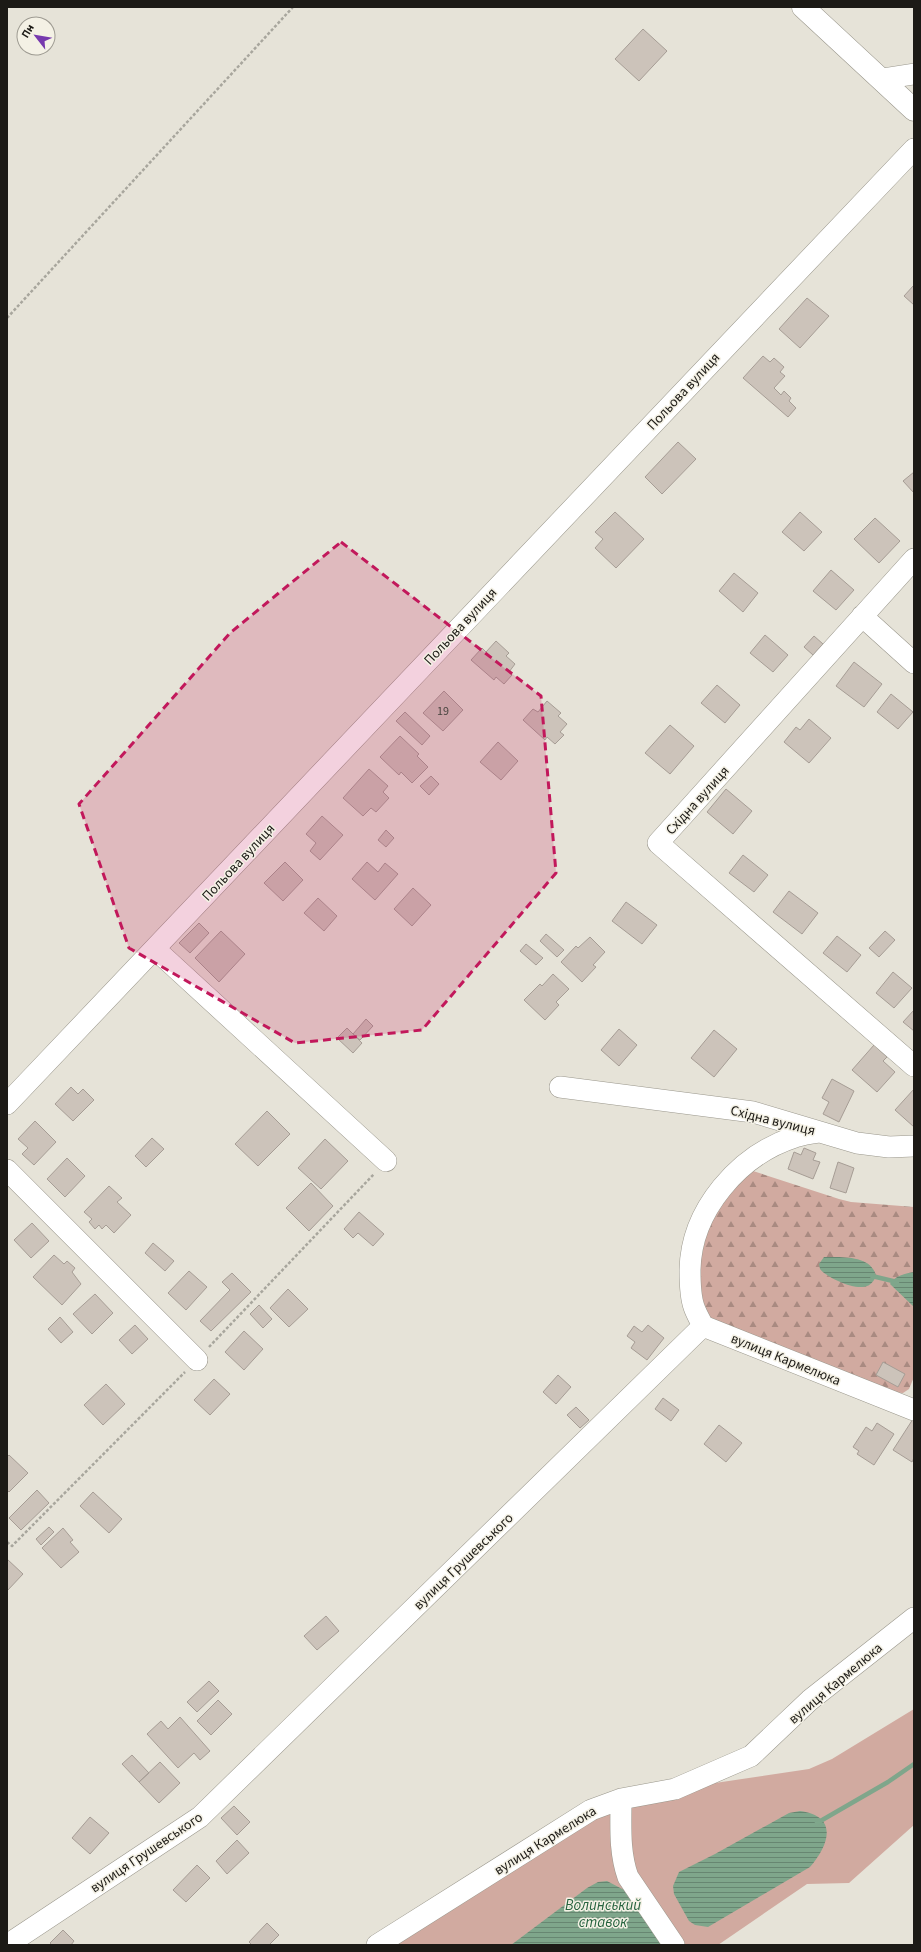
<svg xmlns="http://www.w3.org/2000/svg" width="921" height="1952" font-family="'Source Sans 3',sans-serif">
  <style>
    .green { fill: #d1aaa0 }
    .forest { fill: url(#forest-firs) }
    .water { fill: url(#water-rules) }
    .lines { fill: none; stroke-linecap: round; stroke-linejoin: round }
    .stream { stroke: #7fa68b; stroke-width: 4.5 }
    .building { fill: #ccc3ba; stroke: #a69d95 }
    .minor-casing { stroke: #9a978c; stroke-width: 22 }
    .major-casing { stroke: #9a978c; stroke-width: 23 }
    .path { stroke: #a8a69d; stroke-width: 2.5; stroke-dasharray: 3 2; stroke-linecap: butt }
    .minor { stroke: #fff; stroke-width: 21 }
    .major { stroke: #fff; stroke-width: 22 }
    .marked { fill: #c2185b; fill-opacity: 0.2; stroke: #c2185b; stroke-width: 3; stroke-dasharray: 8 5; stroke-linejoin: round }
    .labels { text-anchor: middle; stroke-width: 3; stroke-linejoin: round; paint-order: stroke }
    .number-label { font-size: 12px; fill: #48443f }
    .street-label { font-size: 14px; fill: #1c1a16; stroke: #f4f1e5 }
    .water-label { font-size: 15px; font-style: italic; fill: #26633f; stroke: #f4f1e5 }
  </style>
  <defs>
    <pattern id="forest-firs" width="22" height="20" patternUnits="userSpaceOnUse"><rect width="22" height="20" fill="#d1aaa0"/><path d="M5 1l3.5 6h-7zM16 11l3.5 6h-7z" fill="#a98a81"/></pattern>
    <pattern id="water-rules" width="6" height="5" patternUnits="userSpaceOnUse"><rect width="6" height="5" fill="#7fa68b"/><path d="M0 2.5h6" fill="none" stroke="#678671"/></pattern>
  </defs>
  <rect width="100%" height="100%" fill="#e6e3d8"/>
  <path class="green" d="M914,1709v116l-65,58 -42,1 -89,61h-341l214,-135 84,-21 134,-20 23,-10z"/>
  <path class="forest" d="M753,1171l86,28 12,3 63,5v170l-5,12 -6,4 -40,-3 -160,-64 -13,-41 16,-75z"/>
  <path class="water" d="M824,1257c18,0 49,-2 52,20 -2,3 -5,8 -9,9 -11,5 -40,-8 -47,-17l-1,-5z
    M914,1272v35l-24,-23c4,-8 16,-11 24,-12z
    M800,1811c39,5 29,34 10,56l-102,60 -13,-2 -6,-4 -15,-27 -1,-8 6,-14 36,-18 74,-41z
    M607,1881l21,11 36,53h-153l76,-57 11,-6z"/>
  <g class="lines">
    <path class="stream" d="M872,1276l25,6
      M817,1823l71,-41 26,-18"/>
  </g>
  <path class="building" d="M643,29l24,22 -28,30 -24,-22z
    M914,285v20l-10,-9z
    M807,298l22,18 -29,32 -21,-19z
    M763,356l7,6 4,-4 10,9 -4,5 5,4 -11,12 7,7 3,-4 7,7 -2,3 7,7 -8,9 -45,-39z
    M678,442l18,17 -34,35 -17,-17z
    M914,472v21l-11,-12z
    M615,512l29,27 -28,29 -21,-20 8,-9 -8,-7z
    M800,512l22,20 -18,19 -22,-19z
    M875,518l25,23 -21,22 -25,-24z
    M831,570l23,20 -18,20 -23,-19z
    M734,573l24,20 -15,19 -24,-21z
    M765,635l23,20 -15,17 -23,-19z
    M814,636l9,8 -10,11 -9,-8z
    M496,641l13,12 -3,3 9,8 -6,8 3,3 -8,9 -8,-7 -2,3 -23,-20 11,-12 4,4z
    M854,662l28,22 -18,23 -28,-21z
    M717,685l23,20 -15,18 -24,-20z
    M444,691l19,19 -20,21 -20,-18z
    M891,694l22,18 -15,17 -21,-17z
    M547,701l14,12 -3,3 9,8 -7,8 4,3 -9,9 -8,-7 -2,3 -22,-20 10,-11 5,3z
    M405,712l25,24 -8,9 -26,-24z
    M809,719l22,19 -22,25 -25,-21 12,-15 4,3z
    M670,725l24,21 -24,28 -25,-21z
    M400,736l19,18 -2,2 11,11 -16,16 -11,-11 -2,3 -19,-18z
    M498,742l20,19 -17,19 -21,-18z
    M369,769l19,17 -5,6 6,6 -13,14 -5,-4 -8,8 -20,-18z
    M431,776l8,8 -10,11 -9,-9z
    M726,789l26,22 -19,23 -26,-22z
    M322,816l21,19 -23,25 -10,-9 6,-8 -10,-9z
    M386,830l8,8 -8,9 -8,-7z
    M743,855l25,20 -14,17 -25,-19z
    M285,862l18,18 -20,21 -19,-18z
    M367,862l11,10 7,-9 13,11 -23,26 -23,-21z
    M413,888l18,17 -19,21 -18,-17z
    M789,891l29,22 -16,21 -29,-22z
    M318,898l19,18 -13,15 -20,-18z
    M626,902l31,23 -15,19 -30,-23z
    M199,923l10,10 -19,20 -11,-10z
    M221,931l24,23 -26,28 -24,-24z
    M885,931l10,9 -16,17 -10,-9z
    M546,934l18,16 -7,7 -17,-16z
    M837,936l24,19 -14,17 -24,-19z
    M590,937l15,15 -12,13 3,2 -14,15 -21,-20 15,-16 2,2z
    M526,944l17,14 -7,7 -16,-14z
    M893,972l19,16 -18,20 -18,-15z
    M553,974l16,15 -13,13 3,3 -14,15 -21,-20 16,-16 2,2z
    M914,1010v21l-11,-9z
    M366,1019l7,7 -13,14 -7,-6z
    M347,1028l15,15 -9,10 -16,-15z
    M619,1029l18,16 -18,21 -18,-16z
    M714,1030l23,19 -23,28 -23,-19z
    M874,1045l13,12 -4,4 12,11 -18,20 -25,-22z
    M832,1079l22,12 -15,31 -16,-8 6,-12 -7,-4z
    M71,1087l7,7 5,-5 11,11 -21,21 -18,-17z
    M914,1089v38l-19,-17z
    M267,1111l23,23 -32,32 -23,-22z
    M35,1121l21,21 -22,23 -12,-11 6,-6 -10,-9z
    M152,1138l12,11 -18,18 -11,-11z
    M325,1139l23,22 -27,28 -23,-21z
    M804,1148l12,5 -3,7 7,2 -7,17 -25,-10 6,-17 7,3z
    M67,1158l18,18 -20,21 -18,-18z
    M838,1162l16,6 -8,25 -16,-5z
    M311,1183l22,23 -24,25 -23,-23z
    M109,1186l13,12 -5,4 14,13 -17,18 -8,-8 -4,4 -3,-4 -4,4 -6,-7 3,-3 -8,-7z
    M359,1212l25,22 -11,12 -15,-13 -5,5 -9,-9z
    M32,1223l17,18 -18,17 -17,-18z
    M153,1243l21,18 -9,10 -20,-18z
    M54,1255l10,9 3,-3 8,7 -3,4 9,12 -19,21 -29,-28z
    M189,1271l18,16 -21,23 -18,-17z
    M232,1273l19,19 -40,39 -11,-10 30,-31 -8,-8z
    M288,1289l20,20 -19,18 -19,-19z
    M95,1294l18,19 -21,21 -19,-20z
    M259,1305l13,14 -9,9 -13,-14z
    M60,1317l13,15 -12,11 -13,-14z
    M135,1325l13,14 -16,15 -13,-14z
    M648,1325l16,13 -17,22 -16,-12 4,-6 -8,-6 7,-10 8,6z
    M244,1331l19,18 -19,21 -19,-18z
    M883,1362l22,12 -7,13 -22,-12z
    M558,1375l13,12 -15,17 -13,-12z
    M214,1379l16,15 -20,21 -16,-15z
    M106,1384l19,20 -22,21 -19,-20z
    M663,1398l16,12 -8,11 -16,-12z
    M576,1407l13,13 -9,8 -13,-13z
    M913,1419l1,1v38l-2,4 -19,-12z
    M877,1423l17,11 -20,31 -17,-11 2,-3 -6,-4 13,-20 6,4z
    M719,1425l23,18 -16,19 -22,-18z
    M9,1455l19,18 -19,19 -2,-2v-33z
    M37,1490l12,13 -28,27 -12,-12z
    M93,1492l29,27 -13,14 -29,-27z
    M49,1527l5,5 -13,13 -5,-6z
    M63,1528l10,12 -3,2 9,10 -18,16 -19,-20z
    M7,1559l16,15 -16,17z
    M326,1616l13,15 -22,19 -13,-14z
    M209,1681l10,10 -22,21 -10,-10z
    M218,1700l14,14 -21,21 -14,-14z
    M180,1717l30,34 -10,9 -6,-7 -16,15 -31,-34 14,-13 7,8z
    M132,1755l17,18 -10,9 -17,-18z
    M160,1762l20,21 -21,20 -20,-21z
    M234,1806l16,16 -13,13 -16,-17z
    M90,1817l19,16 -19,21 -18,-16z
    M237,1840l12,13 -22,21 -11,-13z
    M197,1865l13,13 -24,24 -13,-12z
    M267,1923l12,12 -10,10h-17l-3,-3z
    M63,1930l11,11 -3,4h-19l-2,-2z"/>
  <g class="lines">
    <defs>
      <path id="minor" d="M882,79l32,-5
        M914,559l-256,284 256,223
        M862,616l52,47
        M155,949l231,212
        M560,1087l193,25 104,31 32,4 25,-1
        M7,1104l907,-955
        M7,1170l190,190
        M703,1326l211,84
        M621,1799c0,27 -2,53 7,78l46,68
        M7,1945l193,-128 503,-491c-3,-6 -7,-13 -9,-19 -4,-11 -4,-25 -4,-37 1,-60 49,-115 105,-133 8,-3 16,-4 24,-5
        M377,1945l214,-135 30,-11 54,-10 76,-33 59,-56 104,-82"/>
      <path id="major" d="M803,7l111,103"/>
    </defs>
    <use href="#minor" class="minor-casing"/>
    <use href="#major" class="major-casing"/>
    <path class="path" d="M7,318l286,-311
      M209,1347l165,-173
      M7,1542l5,4 173,-174"/>
    <use href="#minor" class="minor"/>
    <use href="#major" class="major"/>
  </g>
  <path class="marked" d="M341,542l200,154 15,177 -134,157 -127,13 -166,-95 -50,-144 151,-171z"/>
  <g class="labels">
    <g class="number-label">
      <text x="443" y="715">19</text>
    </g>
    <g class="street-label">
      <text transform="translate(683 391) rotate(-47)" y="5">Польова вулиця</text>
      <text transform="translate(460 626) rotate(-47)" y="5">Польова вулиця</text>
      <text transform="translate(697 800) rotate(-48)" y="5">Східна вулиця</text>
      <text transform="translate(238 862) rotate(-47)" y="5">Польова вулиця</text>
      <text transform="translate(773 1120) rotate(14)" y="5">Східна вулиця</text>
      <text transform="translate(786 1359) rotate(22)" y="5">вулиця Кармелюка</text>
      <text transform="translate(463 1561) rotate(-44)" y="5">вулиця Грушевського</text>
      <text transform="translate(835 1683) rotate(-40)" y="5">вулиця Кармелюка</text>
      <text transform="translate(545 1840) rotate(-32)" y="5">вулиця Кармелюка</text>
      <text transform="translate(146 1852) rotate(-34)" y="5">вулиця Грушевського</text>
    </g>
    <g class="water-label">
      <text x="603" y="1910">Волинський<tspan x="603" dy="17">ставок</tspan></text>
    </g>
  </g>
  <rect width="921" height="1952" fill="none" stroke="#1c1a16" stroke-width="16"/>
  <g transform="translate(36 36) rotate(301)"><circle r="19" fill="#f4f1e5" stroke="#9e9b92"/>
  <path d="M0-3L7 15L0 10L-7 15Z" fill="#7739ae"/>
  <text y="-6" font-size="11" font-weight="bold" text-anchor="middle" fill="#1c1a16">Пн</text>
  </g>
</svg>
